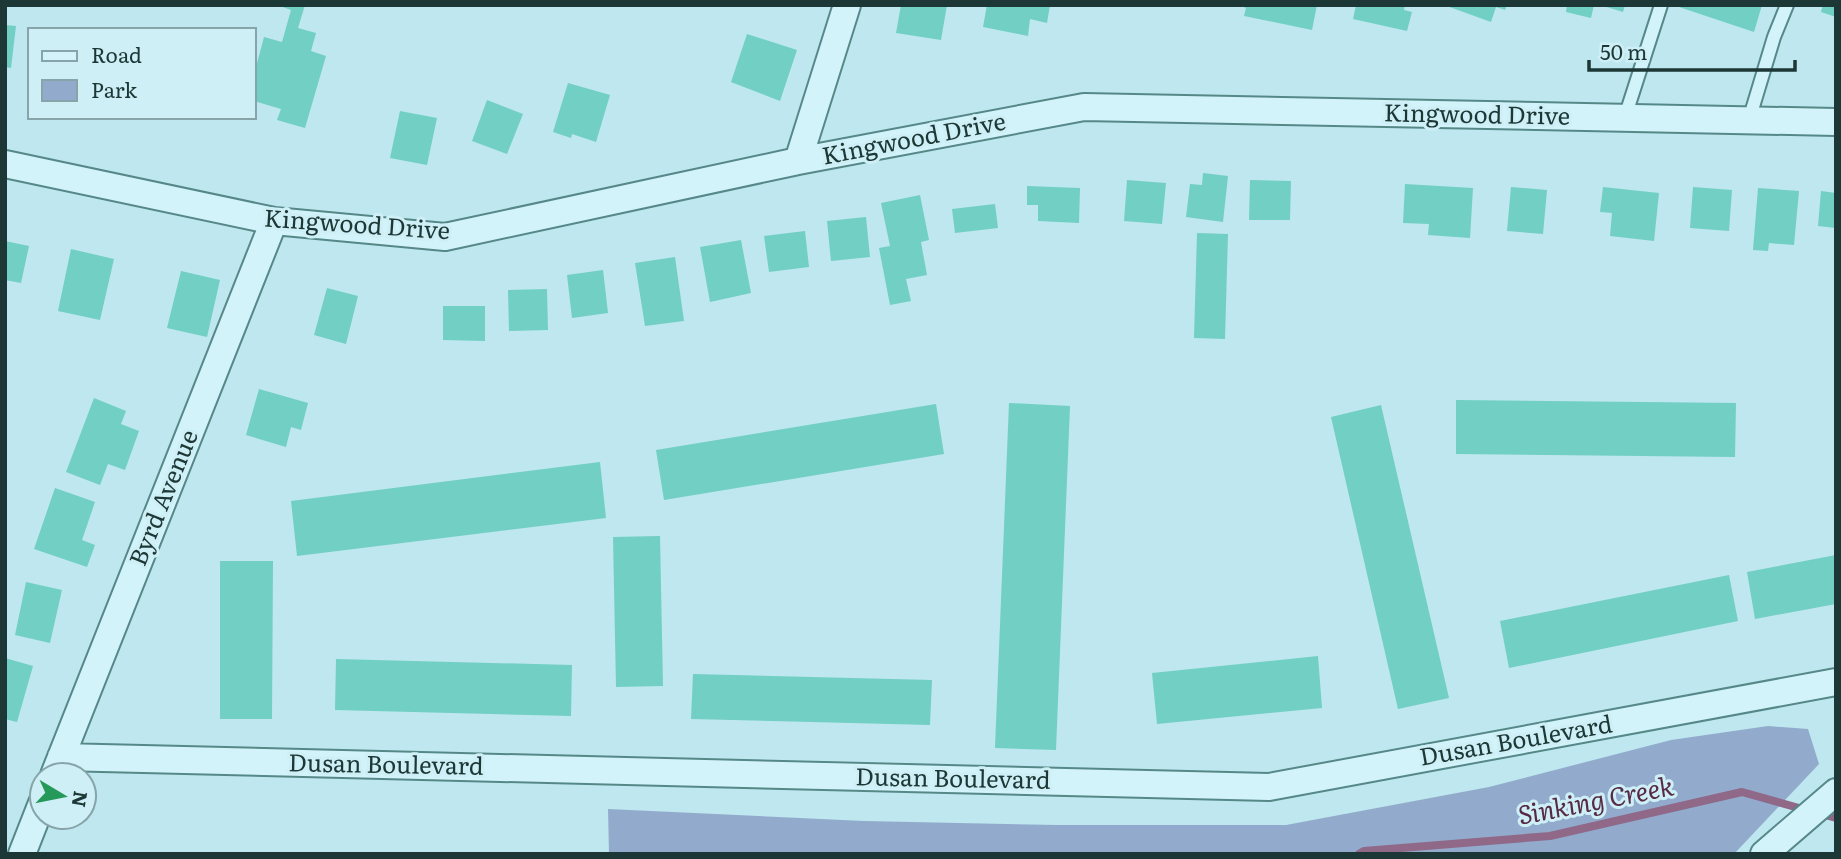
<svg xmlns="http://www.w3.org/2000/svg" width="1841" height="859" font-family="Literata,serif">
  <style>
    .green { fill: #92abcd }
    .lines { fill: none; stroke-linecap: round; stroke-linejoin: round }
    .stream { stroke: #8f6987; stroke-width: 8 }
    .building { fill: #72cfc4 }
    .service-casing { stroke: #568888; stroke-width: 16 }
    .minor-casing { stroke: #568888; stroke-width: 30 }
    .service { stroke: #d2f3fa; stroke-width: 12 }
    .minor { stroke: #d2f3fa; stroke-width: 26 }
    .labels { text-anchor: middle; stroke-width: 6; stroke-linejoin: round; paint-order: stroke }
    .street-label { font-size: 24px; fill: #1c3735; stroke: #ceeff6 }
    .water-label { font-size: 26px; font-style: italic; fill: #572a45; stroke: #ceeff6 }
  </style>
  <rect width="100%" height="100%" fill="#bee7ef"/>
  <path class="green" d="M1768,726l40,3 11,35 -85,90h-1125l-1,-45 256,12 194,4h228l203,-38 182,-47z"/>
  <g class="lines">
    <path class="stream" d="M1818,813l18,5
      M1359,854l5,-3 186,-15 192,-44 64,18"/>
  </g>
  <path class="building" d="M277,5h28l-7,23 18,5 -5,18 15,5 -21,72 -28,-8 4,-11 -27,-8v-35l2,1 8,-30 18,5 9,-32z
    M901,5h46l-6,35 -45,-7z
    M987,5h63l-3,18 -17,-4 -2,17 -45,-9z
    M1239,5h78l-5,25 -68,-14 2,-8z
    M1356,5h49l-1,5 8,2 -5,19 -54,-12z
    M1444,5h63l-2,5 -9,-3 -5,15z
    M1567,5h27l-3,13 -25,-6z
    M1600,5h25l-2,7z
    M1673,5h89l-8,27z
    M1823,5h13v12l-15,-5z
    M5,25l11,1 -5,42 -6,-1z
    M747,34l50,16 -17,51 -49,-19z
    M568,83l42,12 -14,47 -24,-8 -1,4 -18,-6z
    M487,100l36,14 -16,40 -35,-13z
    M400,111l37,7 -10,47 -37,-7z
    M1203,173l25,3 -5,46 -37,-5 4,-33 12,1z
    M1127,180l39,3 -4,41 -38,-3z
    M1250,180l41,1 -1,39h-41z
    M1405,184l68,4 -3,50 -42,-3 1,-11 -26,-1z
    M1027,186l53,2 -1,35 -41,-2v-16h-11z
    M1511,187l36,3 -4,44 -36,-3z
    M1603,187l56,6 -5,48 -44,-5 2,-23 -12,-1z
    M1693,187l39,3 -3,41 -39,-3z
    M1758,188l41,3 -5,54 -25,-2 -1,8 -15,-1z
    M1821,191l15,2v35l-18,-2z
    M920,195l9,45 -8,2 6,33 -21,4 5,22 -21,4 -11,-57 11,-2 -9,-43z
    M995,204l3,24 -43,5 -3,-24z
    M866,217l4,40 -39,4 -4,-40z
    M805,231l4,36 -40,5 -5,-36z
    M1197,233l31,1 -3,105 -31,-1z
    M741,240l10,53 -41,9 -10,-55z
    M5,241l24,5 -8,37 -16,-3z
    M71,249l43,10 -14,61 -42,-9z
    M675,257l9,64 -39,5 -10,-63z
    M603,270l5,43 -36,5 -5,-43z
    M181,271l39,9 -13,57 -40,-9z
    M327,288l31,8 -12,48 -32,-9z
    M547,289l1,41 -39,1 -1,-41z
    M443,306h42v35l-42,-1z
    M259,389l49,14 -7,27 -10,-3 -5,20 -40,-12z
    M94,398l32,13 -5,13 18,7 -14,39 -17,-6 -8,21 -34,-13z
    M1456,400l280,3 -1,54 -279,-3z
    M1009,403l61,3 -14,344 -61,-2z
    M936,404l8,50 -280,46 -8,-50z
    M1381,405l68,293 -51,11 -67,-292z
    M600,462l6,56 -309,38 -6,-55z
    M55,488l40,14 -13,38 13,5 -8,22 -53,-18z
    M660,536l3,150 -47,1 -3,-150z
    M1836,555v49l-81,15 -8,-47z
    M220,561h53l-1,158h-52z
    M1729,575l9,46 -229,47 -9,-47z
    M26,582l36,8 -12,53 -35,-8z
    M1318,656l4,52 -165,16 -5,-51z
    M5,658l28,8 -16,56 -12,-3z
    M336,659l236,6 -1,51 -236,-6z
    M693,674l239,6 -2,45 -239,-6z"/>
  <g class="lines">
    <defs>
      <path id="service" d="M1625,117l36,-112
        M1749,120l25,-83 13,-32"/>
      <path id="minor" d="M798,161l49,-156
        M5,164l269,57 171,16 353,-76 286,-54 752,15
        M61,757l1208,30 567,-105
        M54,775l220,-554
        M22,854l20,-51
        M1764,854l72,-62"/>
    </defs>
    <use href="#service" class="service-casing"/>
    <use href="#minor" class="minor-casing"/>
    <use href="#service" class="service"/>
    <use href="#minor" class="minor"/>
  </g>
  <g class="labels">
    <g class="street-label">
      <text transform="translate(1477 115) rotate(1)" y="8">Kingwood Drive</text>
      <text transform="translate(914 139) rotate(-11)" y="8">Kingwood Drive</text>
      <text transform="translate(357 225) rotate(4)" y="8">Kingwood Drive</text>
      <text transform="translate(164 498) rotate(-68)" y="8">Byrd Avenue</text>
      <text transform="translate(1516 741) rotate(-10)" y="8">Dusan Boulevard</text>
      <text transform="translate(386 765) rotate(1)" y="8">Dusan Boulevard</text>
      <text transform="translate(953 779) rotate(1)" y="8">Dusan Boulevard</text>
    </g>
    <g class="water-label">
      <text transform="translate(1596 801) rotate(-11)" y="9">Sinking Creek</text>
    </g>
  </g>
  <rect width="1841" height="859" fill="none" stroke="#1c3735" stroke-width="14"/>
  <rect x="28" y="28" width="228" height="91" fill="#ceeff6" stroke="#87a5a9" stroke-width="2"/>
  <rect x="42" y="51" width="35" height="10" fill="#d2f3fa" stroke="#87a5a9" stroke-width="2"/>
  <text x="91" y="63" font-size="21" fill="#1c3735">Road</text>
  <rect x="42" y="80" width="35" height="21" fill="#92abcd" stroke="#87a5a9" stroke-width="2"/>
  <text x="91" y="98" font-size="21" fill="#1c3735">Park</text>
  <g transform="translate(63 796) rotate(100)"><circle r="33" fill="#ceeff6" stroke="#87a5a9" stroke-width="2"/>
  <path d="M0-5L12 26L0 18L-12 26Z" fill="#249959"/>
  <text y="-10" font-size="19" font-weight="bold" text-anchor="middle" fill="#1c3735">N</text>
  </g>
  <path d="M1589 60v10h206v-10" fill="none" stroke="#1c3735" stroke-width="3.5"/>
  <text x="1600" y="60" font-size="21" fill="#1c3735" stroke="#ceeff6" stroke-width="5" paint-order="stroke">50 m</text>
</svg>
